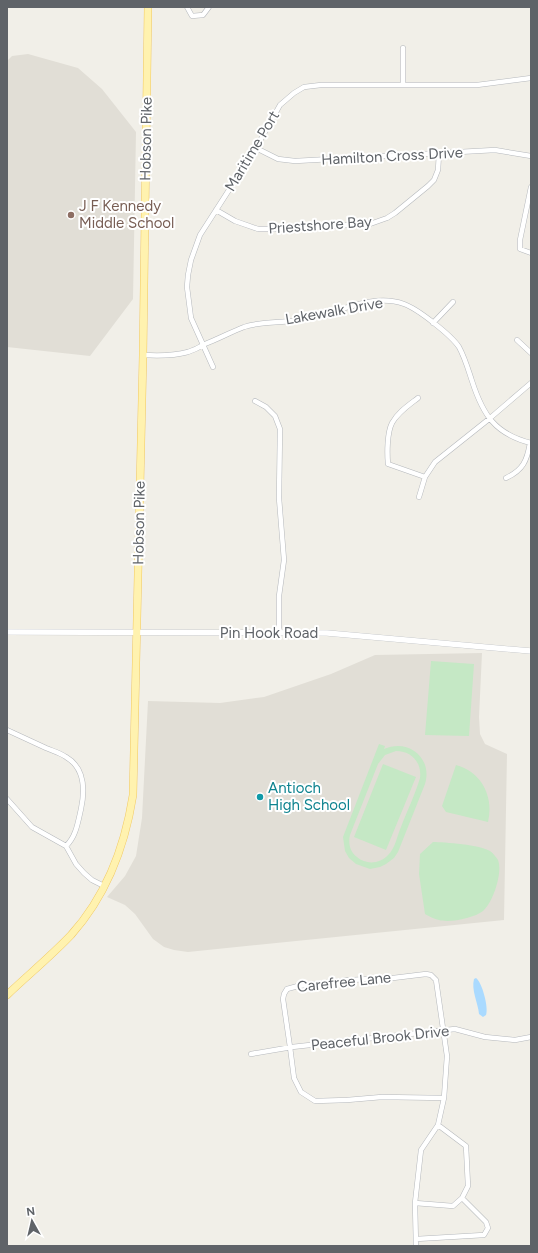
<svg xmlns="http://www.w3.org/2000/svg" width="538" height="1253" font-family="Figtree,sans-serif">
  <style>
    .education { fill: #e1ded6 }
    .green { fill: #c5e8c5; fill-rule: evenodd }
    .water { fill: #aadaff }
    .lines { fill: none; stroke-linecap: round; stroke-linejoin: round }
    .minor-casing { stroke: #b5b8bc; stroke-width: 5.5 }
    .tertiary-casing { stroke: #b5b8bc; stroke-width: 6 }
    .primary-casing { stroke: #f2c960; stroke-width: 8 }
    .minor { stroke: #fff; stroke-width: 4.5 }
    .tertiary { stroke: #fff; stroke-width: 5.5 }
    .primary { stroke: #fff2af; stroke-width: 7 }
    .education-dot { fill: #8d6e63; stroke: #fff; stroke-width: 1.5 }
    .culture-dot { fill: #0f9aa8; stroke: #fff; stroke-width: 1.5 }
    .labels { text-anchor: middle; stroke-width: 4; stroke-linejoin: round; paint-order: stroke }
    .street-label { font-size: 15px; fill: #5f6368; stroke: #fff }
    .education-label { font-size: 15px; fill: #785e54; stroke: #fff; text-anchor: start }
    .culture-label { font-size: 15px; fill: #0d838f; stroke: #fff; text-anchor: start }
  </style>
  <rect width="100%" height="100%" fill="#f1efe8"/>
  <path class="education" d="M28,54l50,14 24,21 34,43 -3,167 -43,57 -83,-9v-286l5,-5z
    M482,653l-3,64 1,17 5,10 22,10 -3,166 -316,32 -14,-2 -10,-3 -11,-8 -18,-25 -10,-9 -18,-8 18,-21 11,-20 6,-38 6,-117 72,2 44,-6 67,-23 44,-19z"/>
  <path class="green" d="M431,661l43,3 -5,72 -44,-1z
    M379,744l6,2 -1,3c24,-11 49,9 41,35l-27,68 -4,6 -8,6 -6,3 -10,2 -14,-5 -7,-6 -4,-7 -2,-14zM396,751c16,0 26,12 24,27 -5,17 -13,33 -19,49 -4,9 -6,22 -13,28 -8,9 -22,10 -31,2 -7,-5 -9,-14 -7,-22l28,-71 7,-9z
    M383,764l33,13 -30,73 -32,-13z
    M456,765c26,7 38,32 32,57l-42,-10 -4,-6z
    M433,842c11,0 48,3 57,9 3,2 6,6 8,9 5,12 -5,43 -15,51 -9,7 -33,12 -44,9 -5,-1 -10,-4 -14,-6l-6,-40 1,-20z"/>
  <path class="water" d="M476,978c6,4 13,30 10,37l-3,2 -4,-3c-1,-11 -8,-24 -5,-35z"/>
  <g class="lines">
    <defs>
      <path id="minor" d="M187,7l5,9 11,-1 6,-8
        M403,48v37
        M256,148l22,11 17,2 200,-11 36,6
        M531,187l-11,53v9l11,4
        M216,210l19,11 23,8h17l95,-5 17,-6 8,-5 33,-27 6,-6 4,-10 1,-16
        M433,323l20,-21
        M517,340l14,13
        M143,355c16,1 30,1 45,-3 6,-2 12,-5 17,-8 13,-5 26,-12 39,-17 18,-6 38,-4 57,-7 34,-5 69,-28 103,-16 14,5 47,31 55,43 6,11 9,22 13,34 11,34 23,53 59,62
        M213,367l-22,-49 -4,-31 1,-12 3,-15 9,-25 56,-87 24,-43 14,-12 10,-6 17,-2h156l54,-7
        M418,398c-9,7 -20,14 -26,25 -5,10 -5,30 -4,41l37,13
        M255,401l11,6 9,9 5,13 -1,69 5,62 -5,36v36
        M506,478c17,-8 21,-17 24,-35
        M419,497l6,-20 10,-15 54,-43 42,-36
        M7,730c13,6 26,12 39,18 7,3 14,5 20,9 19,11 19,33 15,52 -3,13 -5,28 -15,37
        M7,799l25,28 34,19 10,18 8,9 8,7 12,6
        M426,974l5,1 5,5 11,76 -3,42 -62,-1 -35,3 -32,1 -14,-9 -7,-14 -4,-31 -7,-48 1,-5 3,-5 11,-3 51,-6 44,-2z
        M251,1054l41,-7 163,-18 30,8 30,3 16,-3
        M415,1203l38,3 9,-8 6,-12 -2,-40 -28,-21
        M416,1239l68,-4 4,-7 -2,-6 -24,-24
        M416,1246l-1,-43 6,-53 17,-25 6,-27"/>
      <path id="tertiary" d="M7,632l320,1 204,18"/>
      <path id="primary" d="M7,995c21,-20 44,-39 64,-60 35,-39 54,-89 62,-140l10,-440 5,-348"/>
    </defs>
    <use href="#minor" class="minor-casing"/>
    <use href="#tertiary" class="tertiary-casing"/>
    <use href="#primary" class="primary-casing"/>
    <use href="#minor" class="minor"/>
    <use href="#tertiary" class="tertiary"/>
    <use href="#primary" class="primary"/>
  </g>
  <circle class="education-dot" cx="71" cy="215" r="4"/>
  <circle class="culture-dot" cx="260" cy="797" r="4"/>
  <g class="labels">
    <g class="street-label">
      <text transform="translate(146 139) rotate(-89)" y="5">Hobson Pike</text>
      <text transform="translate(252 151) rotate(-59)" y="5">Maritime Port</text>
      <text transform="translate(392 156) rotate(-3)" y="5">Hamilton Cross Drive</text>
      <text transform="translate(320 225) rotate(-4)" y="5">Priestshore Bay</text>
      <text transform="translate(334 311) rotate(-10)" y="5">Lakewalk Drive</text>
      <text transform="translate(139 523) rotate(-89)" y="5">Hobson Pike</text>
      <text x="269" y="638">Pin Hook Road</text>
      <text transform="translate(344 982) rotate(-6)" y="5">Carefree Lane</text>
      <text transform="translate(380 1038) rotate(-6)" y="5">Peaceful Brook Drive</text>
    </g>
    <g class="education-label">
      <text x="79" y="211">J F Kennedy<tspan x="79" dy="17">Middle School</tspan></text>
    </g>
    <g class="culture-label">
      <text x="268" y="793">Antioch<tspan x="268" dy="17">High School</tspan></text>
    </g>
  </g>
  <rect width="538" height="1253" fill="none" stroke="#5f6368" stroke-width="16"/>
  <g transform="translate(32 1221) rotate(352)" stroke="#ffffff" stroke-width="3" paint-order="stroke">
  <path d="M0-3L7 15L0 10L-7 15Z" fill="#5f6368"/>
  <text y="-6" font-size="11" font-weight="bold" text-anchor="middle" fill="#5f6368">N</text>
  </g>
</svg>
